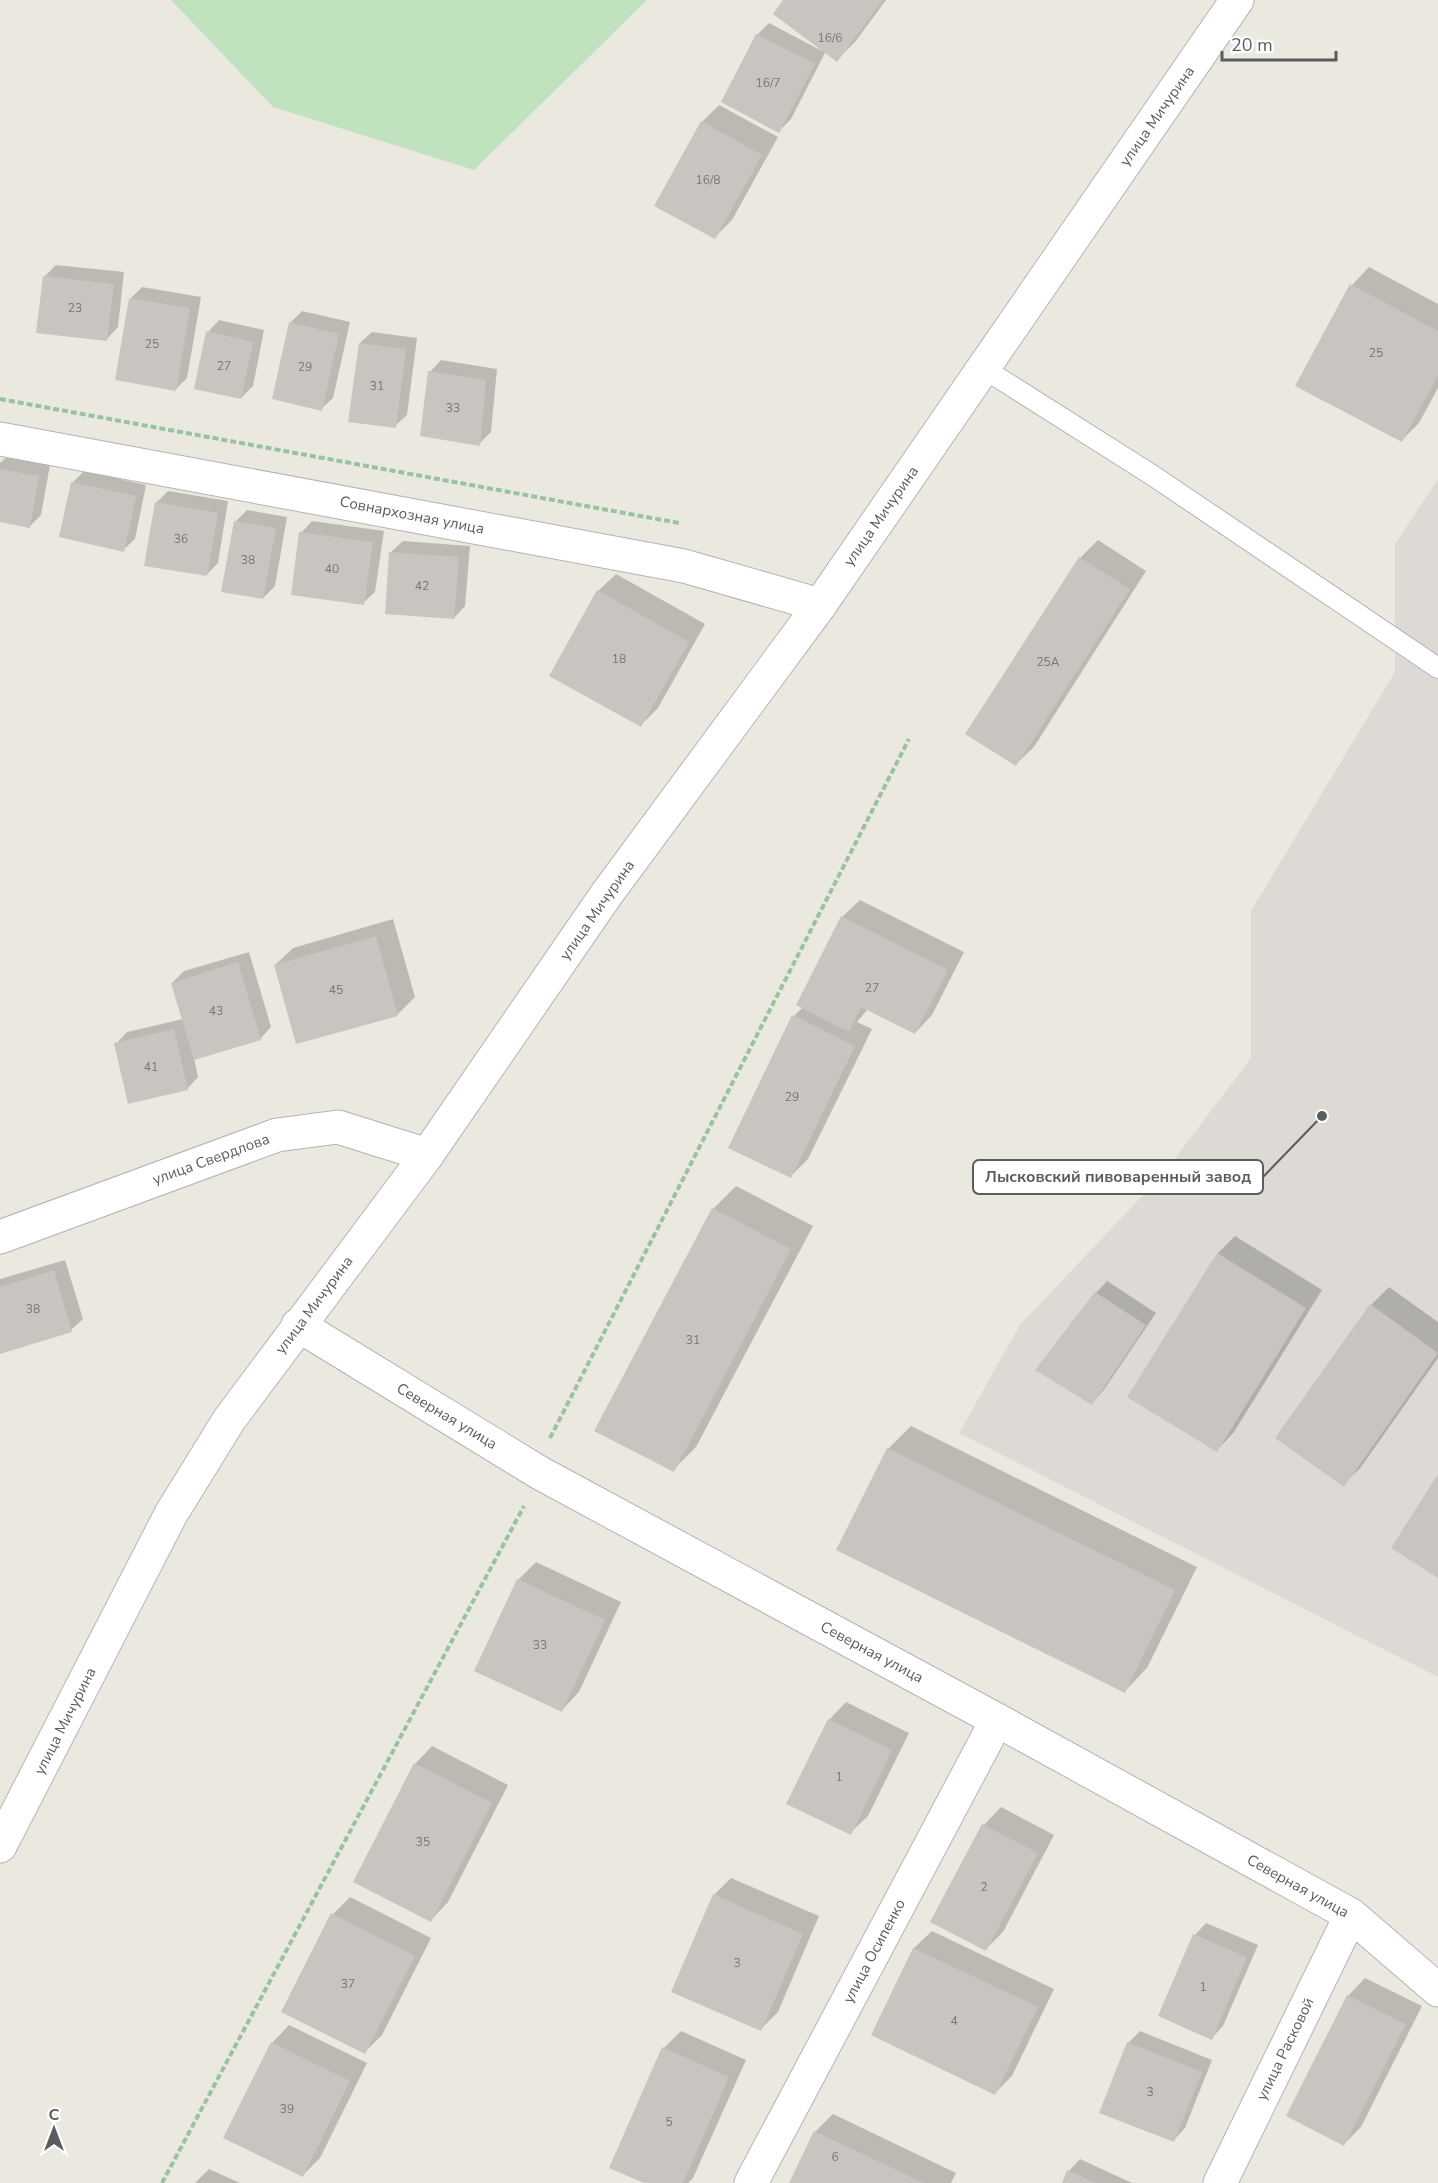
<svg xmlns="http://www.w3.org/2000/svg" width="1438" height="2183" font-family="'Nunito Sans',sans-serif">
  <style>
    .industrial { fill: #dddad5 }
    .green { fill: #c1e2be }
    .shadow { fill: #0003 }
    .building { fill: #c8c5c0 }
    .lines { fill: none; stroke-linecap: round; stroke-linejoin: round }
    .lane-casing { stroke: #b1b4b7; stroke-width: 22 }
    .street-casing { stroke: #b1b4b7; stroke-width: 35 }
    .secondary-casing { stroke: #b2b6ba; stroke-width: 35 }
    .path { stroke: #98c2a0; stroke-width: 4; stroke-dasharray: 6 3; stroke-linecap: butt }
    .lane { stroke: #fff; stroke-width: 20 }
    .street { stroke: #fff; stroke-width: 33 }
    .secondary { stroke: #fff; stroke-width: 33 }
    .labels { text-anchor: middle; stroke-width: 4.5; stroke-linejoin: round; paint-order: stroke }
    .number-label { font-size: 12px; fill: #757778 }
    .street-label { font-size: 15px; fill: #595d60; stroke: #fff }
    .leader { fill: none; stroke: #595d60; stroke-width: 2 }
    .callout-dot { fill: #595d60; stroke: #fff; stroke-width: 2 }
    .callout { fill: #fff; stroke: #595d60; stroke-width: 2 }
    .callout-label { font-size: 16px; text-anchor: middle; font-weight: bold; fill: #595d60 }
  </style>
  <rect width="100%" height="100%" fill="#ebe8e0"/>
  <path class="industrial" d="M1438,479v1198l-479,-244 61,-108 143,-151 88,-116v-147l144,-239v-128z"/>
  <path class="green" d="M171,0h476l-173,170 -201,-63z"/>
  <path class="shadow" d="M785,0h101l-31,42 -18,18 -11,-9 -35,68 -12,12 -22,-96 12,-12 53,28z
    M719,105l59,32 -46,83 -17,17 -13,-115z
    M56,265l68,7 -6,55 -11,12 -63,-62z
    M1369,267l69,37v84l-19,35 -18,18 -103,-56 54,-100z
    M142,287l59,10 -14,81 -12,12 -44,-92z
    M302,311l48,11 -17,76 -12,11 -31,-86z
    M219,320l45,10 -11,56 -12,12 -33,-66z
    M372,332l45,6 -10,77 -12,11 -35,-83z
    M441,360l56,9 -6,63 -12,12 -49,-72z
    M7,457l43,8 -9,50 -11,11 -30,-5v-58z
    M84,471l62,14 -11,54 -12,11 -51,-67z
    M168,491l60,10 -10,62 -12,12 -50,-72z
    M247,510l40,7 -12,69 -12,12 -28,-76z
    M312,521l72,10 -9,61 -12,11 -62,-70z
    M1098,540l48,31 -112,176 -18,17 64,-206z
    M403,541l67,5 -5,60 -11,12 -63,-66z
    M616,574l89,50 -47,84 -17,17 -43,-134z
    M860,900l104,52 -32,63 -17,18 -47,-24 -11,13 15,7 -64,130 -17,17 3,-160 9,-9 39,-90z
    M393,919l22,78 -18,18 -122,-50 18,-17z
    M249,952l22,75 -11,12 -66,19 4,19 -11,12 -71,-45 11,-12 56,-13 -11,-36 12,-12z
    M736,1186l77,40 -117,221 -23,23 -77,-40 117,-221z
    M1235,1236l87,54 -88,142 -17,18 1,-197z
    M65,1260l18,59 -12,11 -71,22v-73z
    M1107,1281l49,32 -53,78 -11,12 4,-110z
    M1389,1287l49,35v36l-77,109 -18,18 -66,-47 94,-133z
    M911,1426l286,141 -50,101 -22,23 -237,-242z
    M536,1562l85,40 -42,90 -17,18 -44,-130z
    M846,1702l63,31 -41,83 -18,17 -21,-113z
    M432,1746l76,39 -60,117 -17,18 -16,-156z
    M1001,1807l53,28 -51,97 -18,18 -53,-28 52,-97z
    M731,1878l88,38 -41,96 -17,17 -47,-134z
    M350,1897l81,41 -49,97 -18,18 -31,-139z
    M1206,1923l52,22 -35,81 -11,12 -52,-22 35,-81z
    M932,1931l122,58 -42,87 -17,17 -122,-58 41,-87z
    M1365,1978l57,28 -61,121 -17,17 4,-148z
    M289,2025l78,38 -47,95 -17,17 -31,-132z
    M681,2031l65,29 -53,118 -5,5h-40l16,-135z
    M1140,2031l72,29 -27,68 -11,12 -46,-97z
    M833,2114l123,59 -5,10h-160l24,-51z
    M1080,2159l52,24h-69l6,-12z
    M209,2169l31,14h-45z"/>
  <path class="building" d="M783,0h100l-46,62 -64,-48z
    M756,34l59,30 -36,69 -58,-31z
    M701,121l61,34 -47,84 -61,-33z
    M43,276l71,8 -7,57 -71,-8z
    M1350,284l88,47v44l-36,67 -107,-56z
    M129,298l61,10 -14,83 -61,-11z
    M289,322l50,12 -17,77 -50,-12z
    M206,331l47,11 -12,57 -47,-10z
    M359,343l47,6 -10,79 -48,-6z
    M428,371l58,9 -6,66 -60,-10z
    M0,469l39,7 -9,52 -30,-6z
    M71,482l65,14 -12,56 -65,-15z
    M155,502l63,11 -11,63 -63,-10z
    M234,521l42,7 -13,71 -42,-7z
    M299,532l74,10 -9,63 -73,-10z
    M389,552l70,5 -5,62 -69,-5z
    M1079,557l51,32 -114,177 -51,-32z
    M597,590l92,52 -48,85 -92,-51z
    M841,916l107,54 -33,64 -54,-27 -12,25 -53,-27z
    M376,936l22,80 -102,28 -22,-79z
    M238,962l23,78 -67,20 -23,-77z
    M792,1015l63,31 -64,132 -63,-30z
    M174,1029l14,61 -60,14 -14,-61z
    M712,1208l79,41 -117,223 -80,-41z
    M1217,1253l89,55 -89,144 -90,-55z
    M54,1270l18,62 -72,22v-67z
    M1095,1292l51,33 -54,80 -57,-35z
    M1370,1304l68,49 -94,134 -69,-49z
    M887,1448l288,142 -50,103 -289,-143z
    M1438,1474v104l-47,-30z
    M517,1579l88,41 -43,92 -88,-41z
    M828,1719l64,31 -41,85 -65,-31z
    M414,1763l78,40 -61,119 -78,-40z
    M982,1824l56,29 -52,98 -56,-29z
    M713,1894l90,40 -42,97 -90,-39z
    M331,1913l84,43 -50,98 -84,-42z
    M1193,1934l54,23 -35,83 -54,-24z
    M913,1948l125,59 -43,88 -124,-60z
    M1347,1995l59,29 -62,122 -58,-30z
    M271,2042l79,39 -47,96 -80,-39z
    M1127,2042l75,30 -28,70 -75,-29z
    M662,2047l67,30 -46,106h-39l-35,-15z
    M814,2131l110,52h-135z
    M1067,2170l29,13h-34z"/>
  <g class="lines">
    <defs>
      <path id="lane" d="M983,368l169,107 286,193"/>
      <path id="street" d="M0,439l684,127 136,39
        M0,1237l277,-102 61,-8 89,28
        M298,1325l242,148 457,247 354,195 87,75
        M751,2183l246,-463
        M1220,2183l131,-268"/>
      <path id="secondary" d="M0,1846l171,-332 58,-94 198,-265 179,-260 214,-290 417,-605"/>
    </defs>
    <use href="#lane" class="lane-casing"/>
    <use href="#street" class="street-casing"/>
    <use href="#secondary" class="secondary-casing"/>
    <path class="path" d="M0,399l679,124
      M550,1438l359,-699
      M162,2183l362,-677"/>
    <use href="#lane" class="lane"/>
    <use href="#street" class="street"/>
    <use href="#secondary" class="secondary"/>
  </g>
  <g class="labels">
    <g class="number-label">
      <text x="830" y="42">16/6</text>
      <text x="768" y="87">16/7</text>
      <text x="708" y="184">16/8</text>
      <text x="75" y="312">23</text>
      <text x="152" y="348">25</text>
      <text x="1376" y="357">25</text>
      <text x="224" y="370">27</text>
      <text x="305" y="371">29</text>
      <text x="377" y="390">31</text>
      <text x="453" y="412">33</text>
      <text x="181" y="543">36</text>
      <text x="248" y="564">38</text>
      <text x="332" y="573">40</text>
      <text x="422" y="590">42</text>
      <text x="619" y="663">18</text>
      <text x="1048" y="666">25А</text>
      <text x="872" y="992">27</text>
      <text x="336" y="994">45</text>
      <text x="216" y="1015">43</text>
      <text x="151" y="1071">41</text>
      <text x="792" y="1101">29</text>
      <text x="33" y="1313">38</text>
      <text x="693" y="1344">31</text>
      <text x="540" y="1649">33</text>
      <text x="839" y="1781">1</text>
      <text x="423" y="1846">35</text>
      <text x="984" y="1891">2</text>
      <text x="737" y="1967">3</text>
      <text x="348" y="1988">37</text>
      <text x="1203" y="1991">1</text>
      <text x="954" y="2025">4</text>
      <text x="1150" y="2096">3</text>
      <text x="287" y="2113">39</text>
      <text x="669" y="2126">5</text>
      <text x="835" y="2161">6</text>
    </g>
    <g class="street-label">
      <text transform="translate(1157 116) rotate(-55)" y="5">улица Мичурина</text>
      <text transform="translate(412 515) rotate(11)" y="5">Совнархозная улица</text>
      <text transform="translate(881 516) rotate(-55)" y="5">улица Мичурина</text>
      <text transform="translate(597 910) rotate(-55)" y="5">улица Мичурина</text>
      <text transform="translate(211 1159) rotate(-20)" y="5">улица Свердлова</text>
      <text transform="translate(314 1305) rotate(-53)" y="5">улица Мичурина</text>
      <text transform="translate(447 1416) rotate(31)" y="5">Северная улица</text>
      <text transform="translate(872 1652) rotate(28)" y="5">Северная улица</text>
      <text transform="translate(65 1721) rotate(-63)" y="5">улица Мичурина</text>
      <text transform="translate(1298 1886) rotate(29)" y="5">Северная улица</text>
      <text transform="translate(874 1951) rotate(-62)" y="5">улица Осипенко</text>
      <text transform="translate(1285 2049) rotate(-64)" y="5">улица Расковой</text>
    </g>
  </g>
  <path class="leader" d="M1322 1116L1263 1177"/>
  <circle class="callout-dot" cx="1322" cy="1116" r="6"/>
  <rect class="callout" x="973" y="1160" width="290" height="34" rx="6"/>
  <g class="callout-label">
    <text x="1118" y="1182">Лысковский пивоваренный завод</text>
  </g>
  <g transform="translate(54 2129)" stroke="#ffffff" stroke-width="4.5" paint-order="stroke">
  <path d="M0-4.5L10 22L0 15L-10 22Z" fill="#595d60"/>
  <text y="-9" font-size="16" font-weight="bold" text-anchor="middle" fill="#595d60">С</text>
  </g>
  <path d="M1222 51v9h114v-9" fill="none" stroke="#595d60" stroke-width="3"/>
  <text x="1231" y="51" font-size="18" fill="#595d60" stroke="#ffffff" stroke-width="4.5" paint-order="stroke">20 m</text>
</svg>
